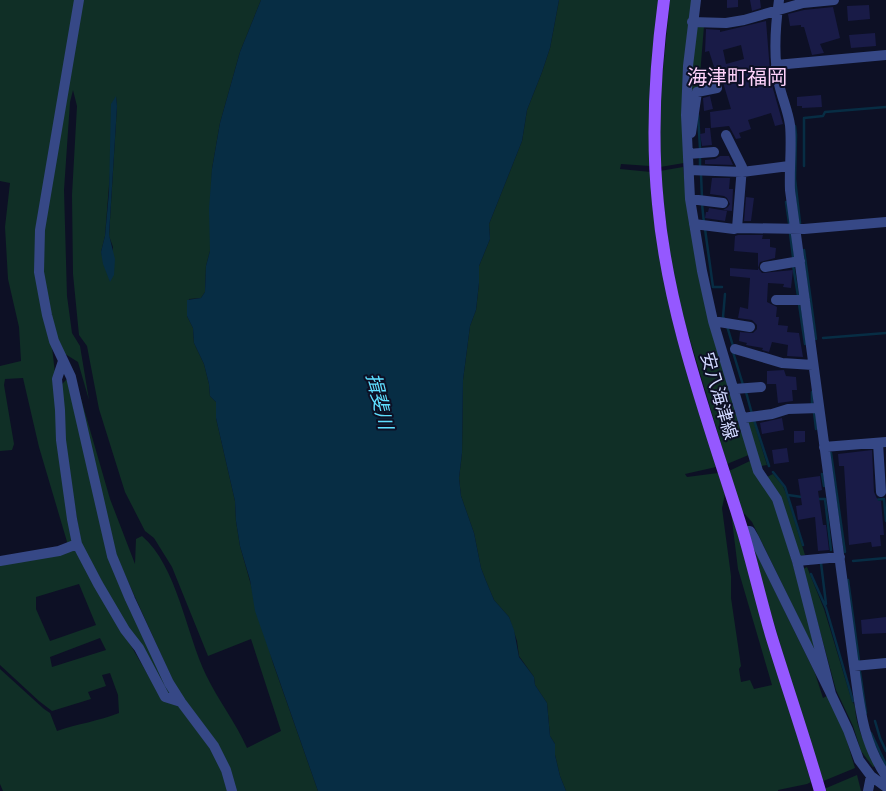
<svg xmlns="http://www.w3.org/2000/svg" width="886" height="791" font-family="Karla,'Noto Sans JP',sans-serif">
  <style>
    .green { fill: #102f26; fill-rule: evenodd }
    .water { fill: #072d44 }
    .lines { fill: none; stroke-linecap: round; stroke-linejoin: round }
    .stream { stroke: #072d44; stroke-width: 2.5 }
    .building { fill: #191b47; fill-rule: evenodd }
    .minor { stroke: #364886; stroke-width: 10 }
    .major { stroke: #9558ff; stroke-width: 12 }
    .labels { text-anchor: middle; stroke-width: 4; stroke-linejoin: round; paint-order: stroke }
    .street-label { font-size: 18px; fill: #d1d8ff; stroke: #0d1025 }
    .water-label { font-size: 19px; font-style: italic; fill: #5fdfff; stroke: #0d1025 }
    .quarter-label { font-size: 20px; fill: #ffd3fb; stroke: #0d1025 }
  </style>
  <rect width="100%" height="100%" fill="#0d1025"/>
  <path class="green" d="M0,0h75l-39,228 16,119 22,192 -6,6 -29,-98 -16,-69 -18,1 -1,6 10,59 -2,6 -12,1v-85l21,-5 -2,-34 -11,-48 -3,-52 5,-44 -10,-2z
    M81,0h180l-21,52 -20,71 -8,46 -2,82 -4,15 -1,26 -4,6 -12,1 -2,17 6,12 1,15 10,21 5,20 1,12 6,6v16l19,83 1,20 4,25 33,117 45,128h-82l-63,-110 -57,-126 -41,-177 35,121 25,65 1,-25 6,-3c35,30 44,97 64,139 12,25 30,48 41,73l34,-17 -30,-92 -43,17 -36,-89 -18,-29 -9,-7 -20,-39 -26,-83 -12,-63 -8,-11 -6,-61 -1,-79 5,-89 -4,-16 -3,12 -6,88 3,106 5,37 8,13 9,54 -11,-38 -16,-10 -6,-13 -14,-67v-41zM116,97l1,9 -8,130 4,11 -3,34 -9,-29 4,-16z
    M559,0h100l-9,166 -29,-2 -1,5 31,3 65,295 -31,7 2,3 31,-4 7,21 -3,14 9,68v22l10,68 -2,3 2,13 9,-2 4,9 18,-4 -34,-116 -7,-57 80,270 -4,2 -29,6v1h-212l-6,-15 -5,-21v-11l-5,-8 -3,-33 -12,-18 -1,-8 -15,-21 -2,-15 -8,-24 -15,-17 -8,-19 -5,-13 -7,-35 -13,-37 -2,-18 3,-25 1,-73 7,-54 6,-16 3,-27v-17l11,-27 -1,-15 33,-83 5,-31 15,-38 8,-24z
    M670,0h23l-9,163 -24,4v-67z
    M701,25l3,1 -5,62 -6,1 -3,39 4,-99z
    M683,167l3,28 65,259 -24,10 -47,-158 -10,-51 -10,-84z
    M67,379l42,177 61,137 -2,2 -41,-67 -46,-85 -17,-102 -3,-56z
    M753,419l14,46 -6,1 -14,-46z
    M752,460l22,40 47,160 -1,2 -68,-140 -12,-13 -11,-38z
    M773,474l10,12 4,10 18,59 -6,1 -32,-79z
    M748,536l67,137 8,25 4,-2 16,32 12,40 -34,14z
    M75,550l83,142 23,15 30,40 11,24 6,20h-225l-3,-7v-115l44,40 6,4 7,18c20,-7 42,-10 62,-18l-1,-18 -8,-22 -8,2 4,11 -18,6 3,7 -39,12 -13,-10 -39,-36v-101zM79,584l17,41 -46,16 -14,-32v-12zM100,638l6,12 -54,17 -2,-10z
    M807,567l17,42 28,92c4,5 3,9 4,15 3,18 12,34 19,50l-2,1 -12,-16 -8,-25 -17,-36 -33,-121z
    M857,775l4,16h-37v-2z"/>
  <path class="water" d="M261,0h298l-9,48 -8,24 -15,38 -5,31 -33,83 1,15 -11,27v17l-3,27 -6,16 -7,54 -1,73 -3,25 2,18 13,37 7,35 5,13 8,19 15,17 5,13 5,27 15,20 1,8 12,18 3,33 5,8v11l5,21 6,15h-248l-63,-180 -5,-31 -10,-34 -4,-25 -1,-20 -19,-83v-16l-6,-6 -1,-12 -5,-20 -10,-21 -1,-15 -6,-12v-16l14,-2 4,-6 1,-26 4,-15 -1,-42 3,-40 8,-46 20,-71z
    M116,96l1,10 -8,129 6,24 -1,16 -4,7 -7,-18 -2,-12 4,-16 4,-44 2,-88z"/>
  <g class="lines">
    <path class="stream" d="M782,68l1,11
      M698,115l2,33
      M795,126l1,9 -1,44 5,44
      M700,158v10
      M804,166v-48l19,-2 2,-4 61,-5
      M701,174l1,24
      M786,202l3,21
      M702,204l2,19
      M705,229l8,58h9
      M790,233l3,24
      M804,250l12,89
      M793,265l5,31
      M799,304l6,40
      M725,320l-2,-3 2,-23
      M727,326l6,20
      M823,338l63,-5
      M733,352l10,33
      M746,392l6,22
      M812,392v13
      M814,412l2,17
      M754,420l15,46
      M831,453l14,99
      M773,472l12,15 18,58
      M822,474l2,12
      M788,495l14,2
      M818,499h7l6,51
      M874,500l10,-1 2,22
      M853,561l33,-3
      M821,563l5,41
      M811,574l15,34 27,93
      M848,580l11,81
      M860,672l6,41
      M875,721l5,17 6,13
      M871,733l15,32"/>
  </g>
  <path class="building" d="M727,0h11v7l-11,1z
    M750,0h10l1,8 -9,3z
    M869,5l1,14 -22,2 -1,-15z
    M833,7l7,31 -20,6 4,9 -12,2 -8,-28h-3v-2l-11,1 -2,-12 16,-4z
    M766,21l4,50h-2l15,53 -8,2 -4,-13 -23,7 3,9 -12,4 2,5 -5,1 -7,-13 -18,2 -1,-16 21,-3 -12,-40 -4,1 -6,-19 -4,1 1,-23 14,1v2zM741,45l3,14 -18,5 -3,-14z
    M875,33l1,13 -25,2 -2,-13z
    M821,95l1,12 -20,1v-2h-5v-9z
    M710,96l3,13 -9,2 -1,-13z
    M705,128h5l2,17 -10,1 -2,-12 5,-1z
    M720,156h9l4,9 -28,-1v-4l10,-1z
    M712,178h18l-1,11h4l-1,22 -9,-1 5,-3 2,-3 -3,-6 -3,-2 -14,-2z
    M746,197l8,1 -3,23h-7z
    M709,208l18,3 -2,10 -20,-3 1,-6h2z
    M738,235h25l-1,4h8v8l6,1 -1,10 -15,4 -2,6 4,5 31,-3 -2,18 -8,-1 1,-3 -16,-1 -1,19 10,5 -1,10h3l-1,8 10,1 -1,6 12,1 4,24 -16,-1 1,-11 -16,-3 -3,10 -7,-2 1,-2 -17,-3 1,-2 -8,-2 1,-9 13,1 4,-4v-4l-5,-5 -14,-2 2,-11 8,2 2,-31 -20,-2v-8l28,2v-17l-24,-2 1,-15z
    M784,370l2,6 10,1 1,13h-5l1,11 -15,2 -2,-19h-9v-13z
    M782,418l2,12 -22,4 -2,-11z
    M794,431h11v11l-11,1z
    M787,448l2,14 -15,2 -2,-14z
    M872,450l2,42 4,9h3l3,34h-4l1,11 -9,1 -1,-5 -22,3 -5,-79h-5l-1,-12z
    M820,476l2,14 -4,1 5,34h3l3,25 -11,1 -3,-34 -17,3 -2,-14 6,-1 -4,-26z
    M886,617v16l-24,1 -1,-14z"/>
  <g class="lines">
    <path class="minor" d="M79,0l-39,230 -1,42 8,43 7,26 17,36 41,179 18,43 39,84 12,19 33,44 12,24 6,21
      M696,0l-8,66 -2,49 4,84 12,72 11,50 45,150 19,28 20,62 34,133
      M779,0c-4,28 -6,56 0,84 3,14 9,27 11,41 2,21 -1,43 0,65l64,476c6,41 8,74 32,110
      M692,22l34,1 18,-3 59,-17 31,-3
      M776,65l110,-10
      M691,133l6,-41 20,-4
      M726,135l16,32 -5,61
      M688,154l26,-2
      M689,170l53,2 47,-6
      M690,199l33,4
      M694,224l40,5 3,-1 67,1 82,-7
      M765,267l35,-6
      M776,300h29
      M713,321l37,6
      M735,349l47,14 31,2
      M63,361l-6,18 3,31 1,30 11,79 5,25 21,40 27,46 14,18 26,49 16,5
      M734,389l27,-2
      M743,418l29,-4 16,-5 31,-1
      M878,443l3,49
      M824,447l62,-5
      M742,531h8l4,7 77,156 17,36 11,30 12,16 15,11
      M0,561l59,-10 18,-7
      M797,561l43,-4
      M854,666l32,-3
      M868,791l3,-15"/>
    <path class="major" d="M664,0c-9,67 -13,136 -6,204 10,112 52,222 85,328 10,34 18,69 28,103 16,52 34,104 49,156"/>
  </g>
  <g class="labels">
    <g class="street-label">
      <text transform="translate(719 396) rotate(74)" y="6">安八海津線</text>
    </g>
    <g class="water-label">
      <text transform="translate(380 401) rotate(76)" y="7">揖斐川</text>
    </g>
    <g class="quarter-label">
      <text x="737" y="84">海津町福岡</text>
    </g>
  </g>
</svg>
